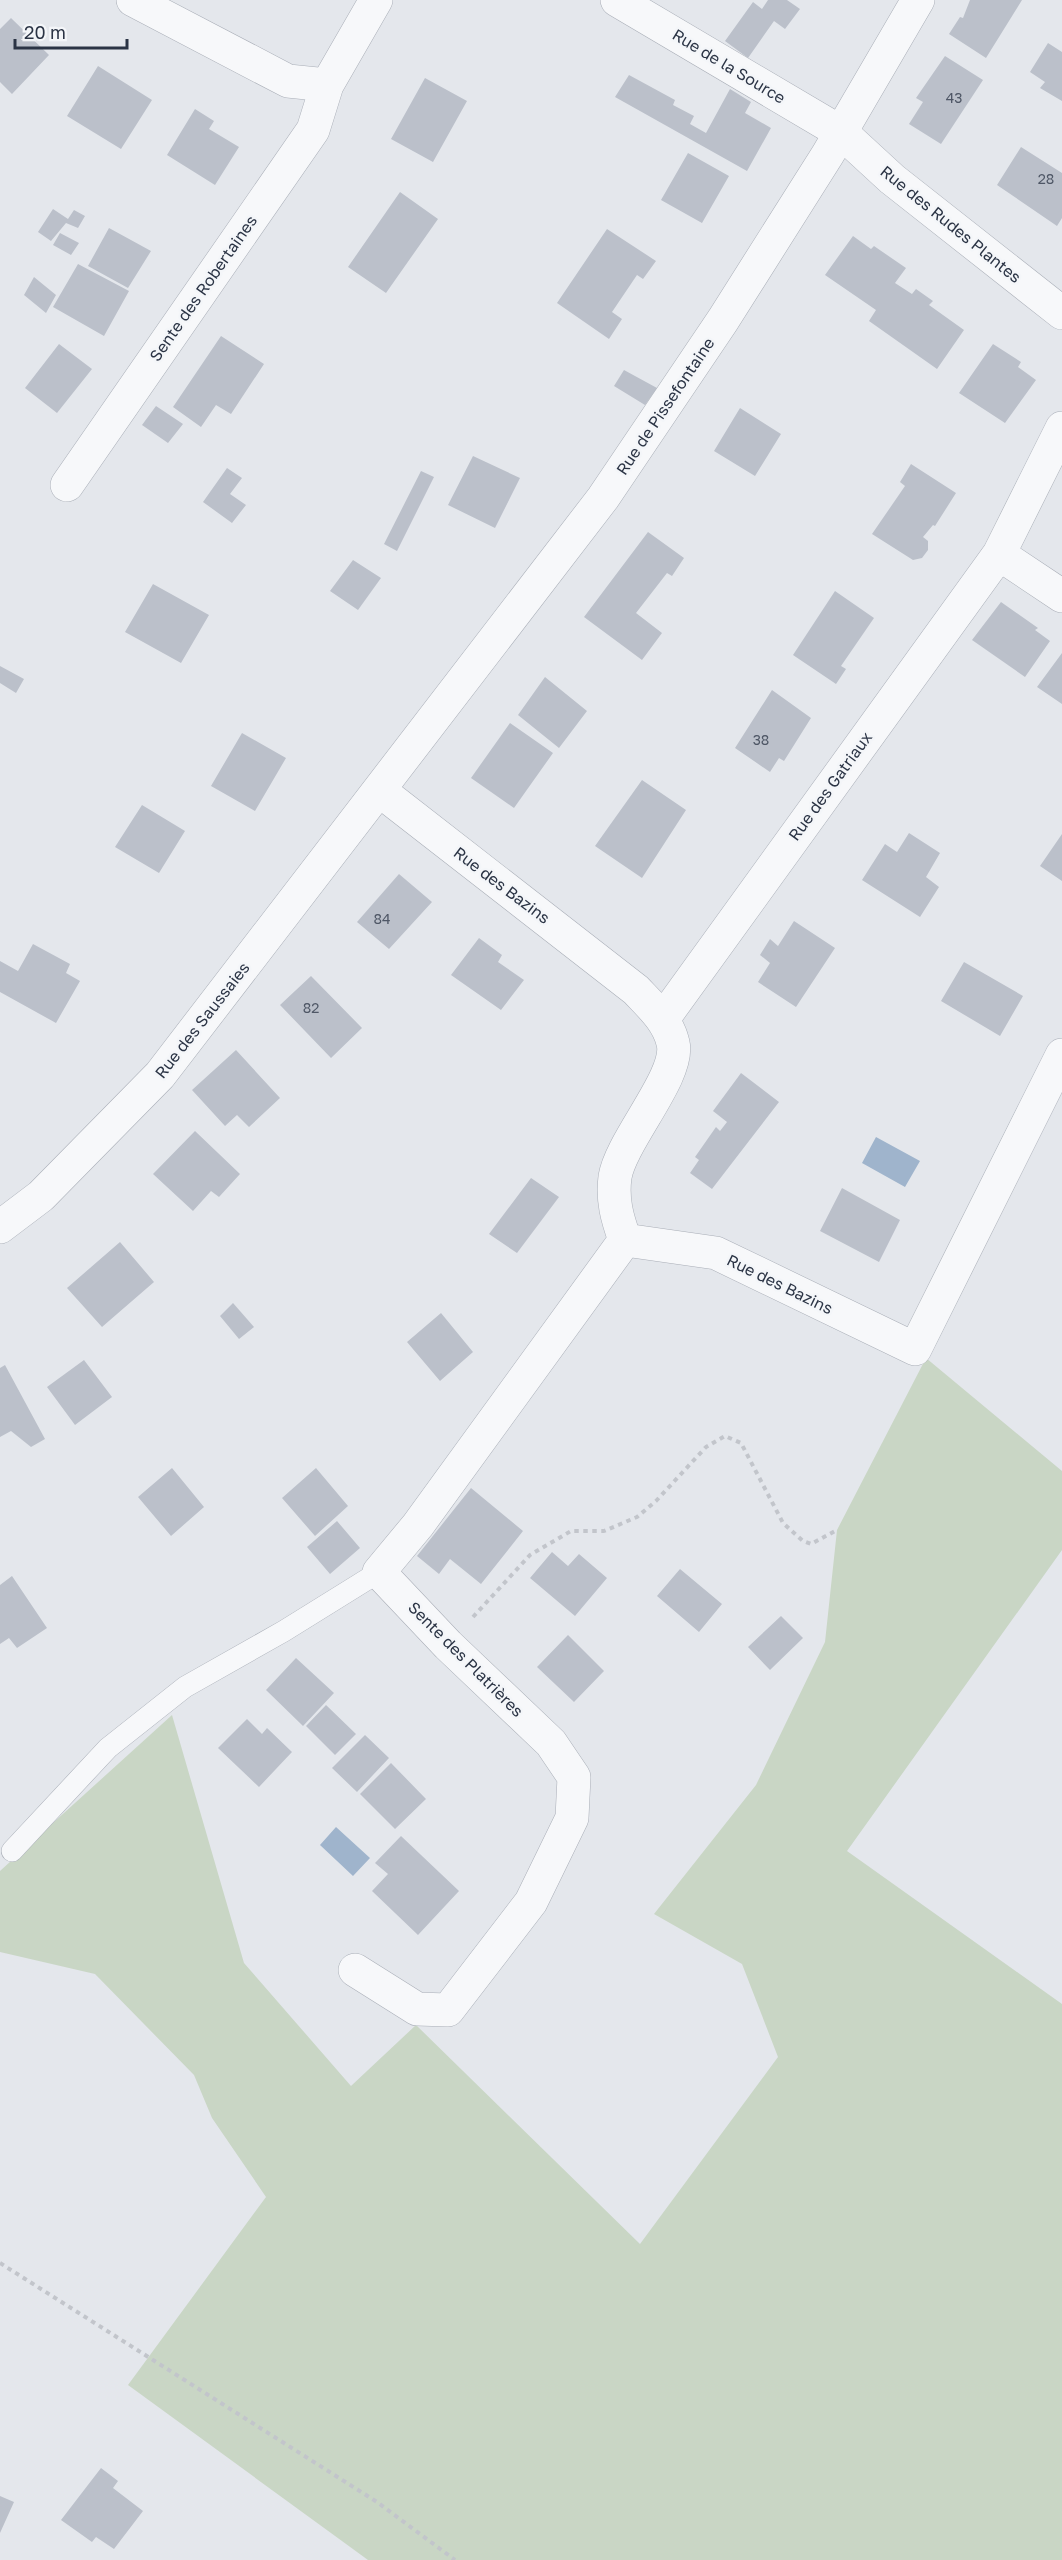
<svg xmlns="http://www.w3.org/2000/svg" width="1062" height="2560" font-family="'Golos Text',sans-serif">
  <style>
    .green { fill: #c9d6c5 }
    .water { fill: #9fb4cc }
    .building { fill: #bbc0ca }
    .lines { fill: none; stroke-linecap: round; stroke-linejoin: round }
    .service-casing { stroke: #a9aeb7; stroke-width: 22 }
    .minor-casing { stroke: #a9aeb7; stroke-width: 34 }
    .path { stroke: #c2c5cb; stroke-width: 4; stroke-dasharray: 4.5 4.5; stroke-linecap: butt }
    .service { stroke: #f7f8fa; stroke-width: 21 }
    .minor { stroke: #f7f8fa; stroke-width: 33 }
    .labels { text-anchor: middle; stroke-width: 5; stroke-linejoin: round; paint-order: stroke }
    .number-label { font-size: 14px; fill: #4f5766 }
    .street-label { font-size: 16px; fill: #2b3445; stroke: #f4f6f9 }
  </style>
  <rect width="100%" height="100%" fill="#e4e7ec"/>
  <path class="green" d="M926,1358l136,113v79l-215,301 215,153v556h-694l-240,-175 138,-188 -54,-79 -18,-43 -99,-101 -95,-22v-81l172,-156 72,248 107,123 65,-61 224,219 138,-187 -36,-93 -88,-50 102,-129 69,-143 12,-112z"/>
  <path class="water" d="M876,1137l44,24 -15,26 -43,-24z
    M336,1827l34,31 -17,18 -33,-31z"/>
  <path class="building" d="M768,0h19l13,9 -15,20 -11,-8 -26,37 -23,-17 28,-39 9,7z
    M970,0h52l-36,58 -37,-24 11,-17 3,1z
    M11,18l38,37 -37,39 -12,-12v-53z
    M1048,43l14,9v49l-22,-13 5,-6 -15,-10z
    M945,56l38,24 -42,64 -32,-20 14,-22 -7,-4z
    M98,66l54,34 -31,49 -54,-33z
    M629,75l46,25 -2,5 21,11 -4,8 16,9 24,-44 21,13 -6,11 26,15 -24,43 -132,-74z
    M425,78l42,23 -34,61 -42,-23z
    M195,109l19,12 -5,8 30,18 -24,38 -48,-30z
    M1021,147l41,26v45l-5,8 -60,-41z
    M688,153l41,23 -27,47 -41,-23z
    M400,192l38,27 -52,74 -38,-26z
    M53,209l15,10 6,-9 11,6 -7,12 -12,-5 -15,18 -13,-9z
    M109,228l42,23 -23,37 -40,-22z
    M607,229l49,32 -13,18 -6,-4 -25,37 10,7 -13,20 -52,-36z
    M60,233l19,10 -8,12 -18,-10z
    M853,236l18,13 3,-3 32,22 -11,15 17,11 4,-5 17,12 -4,4 35,25 -27,39 -68,-48 7,-11 -51,-35z
    M78,264l51,27 -25,45 -51,-29z
    M34,277l22,18 -10,18 -22,-18z
    M221,336l43,28 -33,50 -15,-9 -15,22 -28,-20z
    M59,344l33,25 -35,44 -32,-25z
    M993,344l28,18 -3,5 18,13 -31,43 -46,-30z
    M624,370l33,18 -12,17 -31,-19z
    M156,406l27,18 -15,19 -26,-18z
    M740,408l41,26 -26,42 -41,-25z
    M473,456l47,22 -25,50 -47,-23z
    M911,464l45,29 -21,33 -2,-1 -10,12 5,4v9l-6,8 -9,2 -41,-26 33,-48 -5,-4z
    M227,468l15,10 -12,16 16,11 -14,18 -29,-21z
    M421,471l13,6 -37,74 -13,-7z
    M648,532l36,26 -12,18 -5,-3 -31,40 26,20 -20,27 -58,-43z
    M353,560l28,18 -23,32 -28,-19z
    M153,584l56,31 -28,48 -56,-31z
    M835,591l39,27 -33,48 5,3 -10,15 -43,-29z
    M1001,602l37,26 -3,2 15,11 -25,36 -53,-37z
    M1062,653v51l-25,-17z
    M0,666l24,13 -8,14 -16,-10z
    M545,677l42,34 -28,37 -41,-33z
    M772,690l39,28 -27,43 -5,-3 -9,14 -35,-24z
    M510,723l43,30 -39,55 -43,-30z
    M242,733l44,25 -31,53 -44,-25z
    M642,780l44,30 -44,68 -47,-32z
    M142,805l43,26 -26,42 -44,-26z
    M909,833l31,20 -14,24 13,10 -19,30 -58,-37 23,-36 12,8z
    M1062,834v47l-22,-15z
    M399,874l33,28 -43,47 -32,-27z
    M794,921l41,27 -39,59 -38,-25 12,-19 -10,-8 10,-16 8,7z
    M479,938l23,17 -4,7 26,18 -23,30 -50,-35z
    M33,944l37,20 -4,9 14,8 -24,42 -56,-31v-31l18,10z
    M964,962l59,34 -23,40 -59,-35z
    M311,976l51,52 -31,30 -51,-53z
    M236,1050l44,48 -31,29 -12,-12 -12,11 -33,-36z
    M741,1073l38,29 -67,87 -22,-16 9,-13 -4,-3 21,-30 4,4 7,-9 -14,-11z
    M195,1131l45,43 -21,23 -8,-6 -18,20 -40,-37z
    M531,1178l28,19 -42,56 -28,-19z
    M842,1188l58,32 -21,42 -59,-31z
    M120,1242l34,40 -52,45 -35,-39z
    M233,1303l21,24 -15,12 -19,-23z
    M441,1313l32,39 -33,29 -33,-39z
    M84,1360l28,37 -37,28 -28,-38z
    M5,1365l40,74 -14,8 -20,-16 -11,6v-69z
    M172,1468l32,39 -33,29 -33,-39z
    M316,1468l32,38 -33,30 -33,-38z
    M471,1488l52,43 -42,53 -31,-25 -11,15 -22,-18z
    M337,1521l23,27 -30,26 -23,-27z
    M552,1552l16,14 11,-12 28,24 -32,38 -45,-38z
    M680,1569l42,35 -23,28 -42,-36z
    M12,1576l35,52 -30,20 -8,-10 -9,6v-59z
    M781,1616l22,22 -33,32 -22,-23z
    M568,1635l36,36 -30,31 -37,-35z
    M296,1658l38,35 -31,33 -37,-36z
    M326,1705l30,29 -21,21 -29,-29z
    M247,1719l15,15 5,-6 25,24 -33,35 -41,-39z
    M365,1735l24,23 -32,34 -25,-24z
    M391,1763l35,36 -31,30 -35,-35z
    M401,1836l58,55 -41,44 -46,-44 16,-17 -13,-11z
    M101,2468l17,13 -5,7 30,23 -29,38 -18,-12 -4,5 -31,-22z
    M0,2496l14,6 -14,31z"/>
  <g class="lines">
    <defs>
      <path id="service" d="M12,1851l96,-103 77,-61 99,-56 95,-59"/>
      <path id="minor" d="M133,0l155,81 39,4 49,-85
        M617,0l225,133 50,46 170,134
        M67,485l246,-355 14,-45
        M999,554l63,42
        M379,790l257,200c15,16 32,31 37,53 8,32 -52,97 -58,134 -3,23 2,41 10,63l91,13 199,96 147,-294
        M663,1019l336,-465 63,-126
        M0,1227l41,-31 119,-121 443,-577 120,-178 105,-166 90,-154
        M355,1970l62,39 31,1 83,-108 41,-84 2,-41 -23,-34 -103,-98 -69,-73 39,-47 207,-285"/>
    </defs>
    <use href="#service" class="service-casing"/>
    <use href="#minor" class="minor-casing"/>
    <path class="path" d="M473,1617l57,-62 41,-24h33l33,-14 19,-16 50,-54 19,-11 16,7 42,80 20,18 8,3 26,-14
      M0,2263l377,239 78,58"/>
    <use href="#service" class="service"/>
    <use href="#minor" class="minor"/>
  </g>
  <g class="labels">
    <g class="number-label">
      <text x="954" y="103">43</text>
      <text x="1046" y="184">28</text>
      <text x="761" y="745">38</text>
      <text x="382" y="924">84</text>
      <text x="311" y="1013">82</text>
    </g>
    <g class="street-label">
      <text transform="translate(729 66) rotate(31)" y="6">Rue de la Source</text>
      <text transform="translate(951 224) rotate(39)" y="6">Rue des Rudes Plantes</text>
      <text transform="translate(203 288) rotate(-55)" y="6">Sente des Robertaines</text>
      <text transform="translate(665 406) rotate(-56)" y="6">Rue de Pissefontaine</text>
      <text transform="translate(830 786) rotate(-54)" y="6">Rue des Gatriaux</text>
      <text transform="translate(502 885) rotate(37)" y="6">Rue des Bazins</text>
      <text transform="translate(202 1020) rotate(-52)" y="6">Rue des Saussaies</text>
      <text transform="translate(780 1284) rotate(26)" y="6">Rue des Bazins</text>
      <text transform="translate(466 1659) rotate(45)" y="6">Sente des Platrières</text>
    </g>
  </g>
  <path d="M15 39v9h112v-9" fill="none" stroke="#2b3445" stroke-width="3"/>
  <text x="24" y="39" font-size="18" fill="#2b3445" stroke="#f4f6f9" stroke-width="4.5" paint-order="stroke">20 m</text>
</svg>
